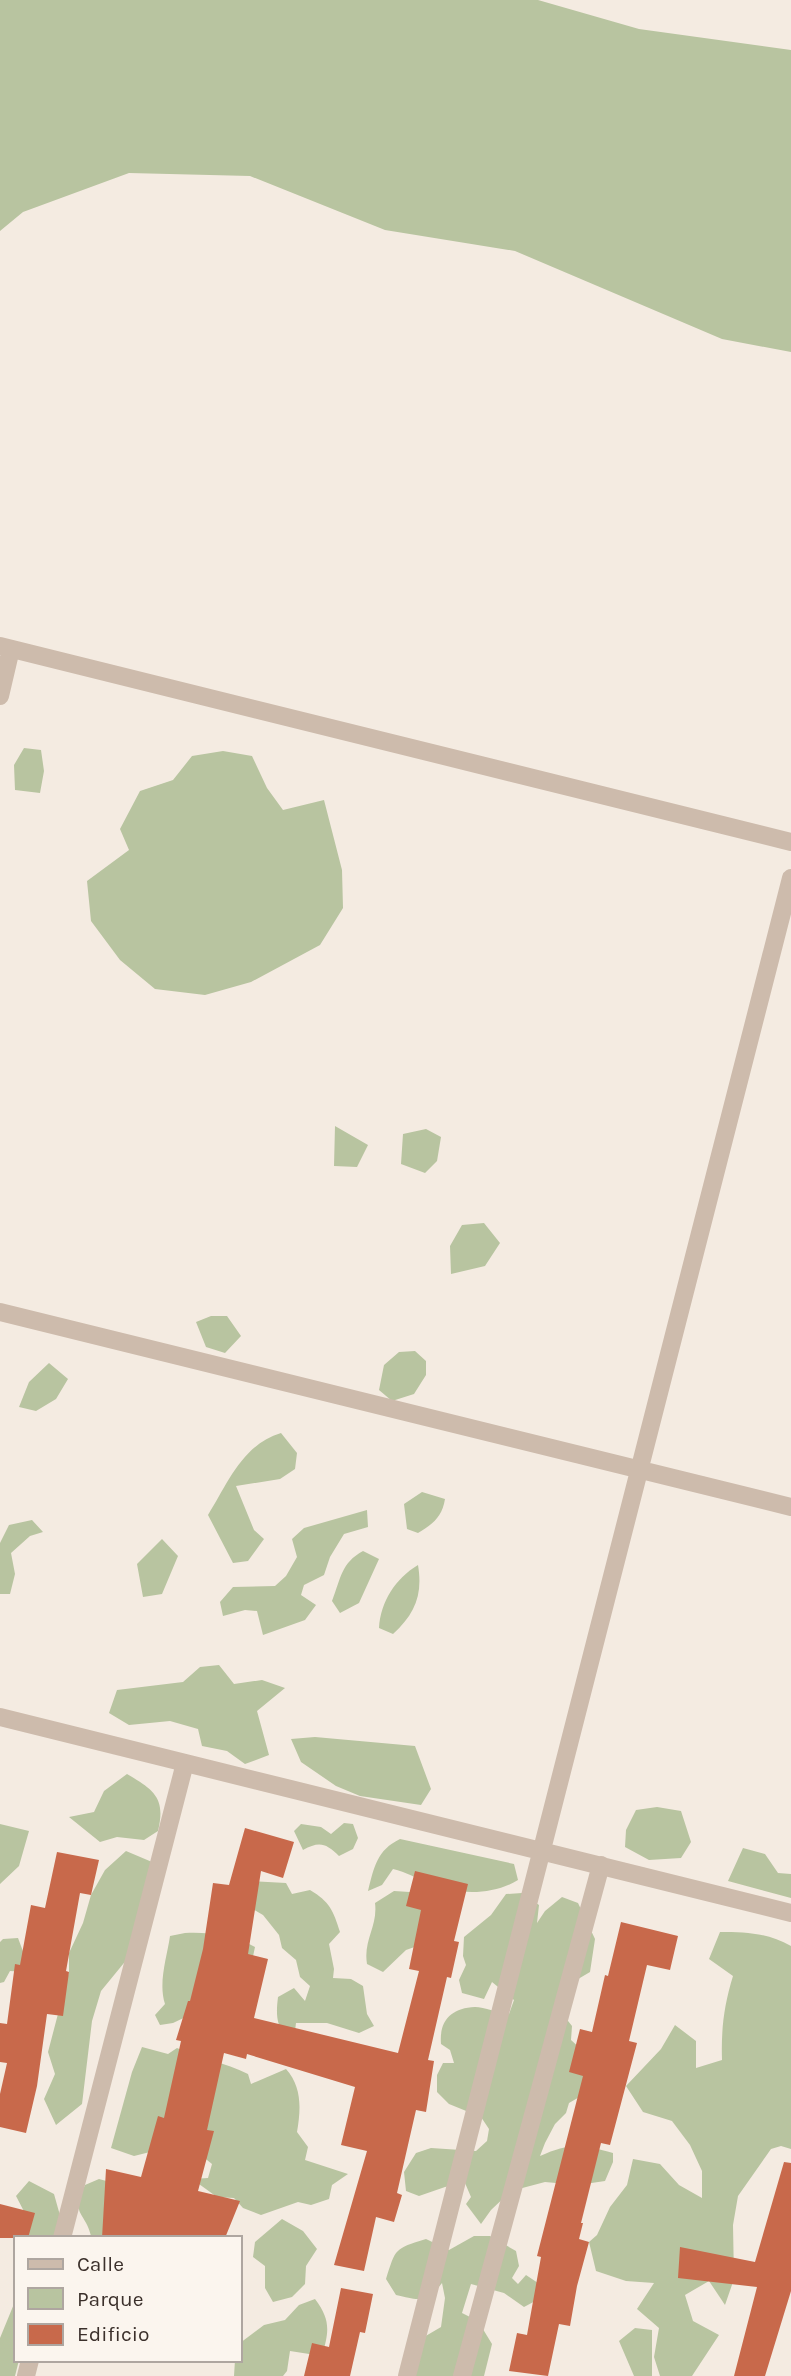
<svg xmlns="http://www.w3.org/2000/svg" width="791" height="2376" font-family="Karla,sans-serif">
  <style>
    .green { fill: #b8c4a0 }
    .building { fill: #c8694b }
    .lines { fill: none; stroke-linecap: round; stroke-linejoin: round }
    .street { stroke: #cdbbac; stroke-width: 18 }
  </style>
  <rect width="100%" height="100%" fill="#f4ebe1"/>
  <path class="green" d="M0,0h538l101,29 152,21v302l-69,-13 -207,-88 -130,-21 -135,-54 -121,-3 -106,39 -23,19z
    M24,748l17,2 3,21 -4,22 -25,-3 -1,-25z
    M223,751l29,5 15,32 16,22 41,-10 18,70 1,38 -23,37 -69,37 -46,13 -50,-6 -35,-29 -29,-39 -4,-40 42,-31 -9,-21 20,-38 33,-11 19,-24z
    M335,1126l33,19 -11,22 -23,-1z
    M426,1129l15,8 -4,24 -12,12 -24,-9 2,-30z
    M484,1223l16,20 -15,23 -34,8 -1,-28 12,-21z
    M211,1316h16l14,20 -16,17 -19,-6 -10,-25z
    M415,1351l11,10v14l-12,19 -22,7 -13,-11 5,-25 15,-13z
    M49,1363l19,16 -12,20 -20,12 -17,-4 10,-25z
    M281,1433l16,20 -2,16 -15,10 -44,7 18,44 10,9 -16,22 -15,2 -25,-48c20,-32 34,-70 73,-82z
    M422,1492l23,7c-3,18 -12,25 -27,34l-11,-4 -3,-25z
    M367,1510l1,17 -24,7 -14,23 -6,18 -20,10 -3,10 15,10 -11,15 -42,15 -6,-24 -12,-1 -22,6 -3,-14 13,-15 42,-1 11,-10 11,-19 -5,-18 12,-11z
    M32,1520l11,12 -13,4 -19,17 4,21 -5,20h-10v-51l9,-18z
    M162,1539l16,17 -16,38 -19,3 -6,-33z
    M363,1551l16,8 -20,44 -19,10 -8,-12c9,-23 9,-38 31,-50z
    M418,1565c5,30 -3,49 -25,69l-14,-6c2,-27 16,-49 39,-63z
    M219,1665l15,19 28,-4 23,8 -28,23 12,44 -24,9 -18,-13 -25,-5 -4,-17 -28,-8 -41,4 -20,-12 8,-23 66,-8 17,-15z
    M315,1737l100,9 16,43 -10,16 -61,-9 -24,-10 -35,-24 -10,-23z
    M127,1774c27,16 39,24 31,57l-14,9 -27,-3 -17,5 -31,-25 25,-5 10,-21z
    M657,1807l24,4 10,31 -10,16 -32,2 -24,-13 1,-17 10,-20z
    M344,1823l9,1 5,14 -5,11 -14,7c-13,-13 -20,-15 -36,-6l-9,-19 7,-7 20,3 10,7z
    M0,1824l29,7 -10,35 -19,18z
    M400,1839l114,25 4,16c-26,16 -62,15 -90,3 -12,-5 -22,-11 -35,-14l-11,16 -14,6c6,-24 9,-41 32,-52z
    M743,1848l22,6 13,19 13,1v24l-63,-17z
    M126,1851l26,11 -15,85 -36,44 -9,30 -10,83 -26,21 -12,-26 11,-25 -7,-22 21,-80v-19l14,-30 8,-28 14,-25z
    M251,1881l35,2 6,11 18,-4c20,12 23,20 30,42l-11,12 5,25 -1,9 18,1 12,7 4,28 7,12 -15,7 -32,-10h-31l-3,24c-15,-19 -18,-26 -15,-50l16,-9 11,13 5,-15 -10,-9 -4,-17 -14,-12 -3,-13 -16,-20 -14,-8z
    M394,1891l31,2 1,50 -20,7 -23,22 -16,-8c-4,-24 11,-38 8,-61z
    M522,1893l17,12 -2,18 8,-12 17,-14 16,6 17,36 -5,33 -27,16 -6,19 15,19 -1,14 11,10 6,42 -19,11 -3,10 -11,11 -10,19 -5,13c29,-13 42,-12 73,-3v9l-8,19 -27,4 -33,-3 -34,9 -20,19 -10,14 -15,-20 5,-7 -6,-14 -20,4 -26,9 -13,-5 -2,-19 12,-19 15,-5 45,3 11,-10 2,-12 -8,-12 -32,-13 -12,-12v-17l6,-12h11l-4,-13 -9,-6c-2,-23 10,-36 34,-37 9,0 24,6 34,7l5,-14 -22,-18 -8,17 -22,-6 -3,-13 7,-15 -3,-9 1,-19 27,-22 15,-21z
    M720,1932c26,0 48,1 71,14v203l-10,-3 -10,3 -33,47 -5,29 1,54 -9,26 -16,-24 -24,14 8,26 26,14 -27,41h-32l-6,-19 5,-29 -22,-19 17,-26 -28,-2 -30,-10 -7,-29 8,-7 13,-28 17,-22 6,-26 27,5 19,21 23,13v-27l-12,-26 -18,-24 -29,-9 -17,-26 35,-37 14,-24 21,16v27l26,-8c-1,-30 2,-55 11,-84l-24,-17z
    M185,1933c25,-1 48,2 70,14l-3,14 -58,52 -21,10 -13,2 -5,-10 10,-11c-7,-21 2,-47 5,-68z
    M18,1938l6,16 1,18 -15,-1 -6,11 -4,1v-41l3,-3z
    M142,2047l26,7 9,-6c23,11 48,14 71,26l3,10 35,-15c16,18 15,39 11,63l11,15 -3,13 43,14 -16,11 -3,14 -18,6 -13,-3 -37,13 -18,-7 -9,-10 -17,-1 -25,-18 16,-1 4,-14 -10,-8 -48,-5 -20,5 -23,-8 21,-76z
    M99,2179l11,3 4,56h-27l4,-2c-6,-25 -21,-20 -6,-51z
    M29,2181l25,13 7,25 -1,19h-33l3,-15 -14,-27z
    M282,2219l21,12 14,18 -11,17 -1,18 -13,13 -19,5 -8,-14v-22l-12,-9 2,-15z
    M474,2236h16l26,15 3,15 -7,12 6,6 8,-9 15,10 -2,14 -15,8 -20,-14 -33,-9 -9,29 16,8 14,23 -8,32h-85l8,-29 34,-20 4,-29 -3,-15c-17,21 -23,17 -46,12l-10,-16c10,-31 8,-30 40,-40l23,11z
    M16,2299v61h3l-4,16h-15v-38z
    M315,2299c16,21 14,33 7,57l-32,-5 -3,20 -4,5h-49l1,-16h5v-17l24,-18 21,-5 14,-15z
    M635,2328l17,2v46h-18l-15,-35z"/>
  <path class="building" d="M245,1828l49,14 -11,36 -22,-7 -13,83 20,5 -14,59 144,35 21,-82 -10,-2 12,-59 -15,-4 9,-35 53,13 -14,57 5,1 -8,36 -4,-1 -19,83 6,1 -8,51 -10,-2 -19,83 5,2 -8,27 -18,-5 -12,54 -30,-6 33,-114 -26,-6 14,-58 -108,-33 -1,5 -22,-6 -17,77 7,1 -16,60 42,10 -15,37h-123l4,-69 35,8 17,-61 6,2 17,-77 -5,-1 12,-39h2l13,-52 10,-66 16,2z
    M57,1852l42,8 -8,35 -11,-2 -14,78 3,1 -6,44 -16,-2 -10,72 -11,47 -26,-6v-33l7,-31 -7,-1v-39l7,1 8,-60 5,1 11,-60 14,3z
    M621,1922l57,14 -8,34 -23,-5 -18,76 8,2 -27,102 -9,-2 -20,80h2l-4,16 10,3 -12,44 -7,40 -11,-2 -11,52 -39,-5 8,-38 10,2 14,-78 -4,-1 46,-180 -14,-4 11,-43 12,3 13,-57 3,1z
    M784,2162l7,1v128l-26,85h-31l23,-89 -79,-9 2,-31 75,15z
    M0,2204l35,9 -7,25h-28z
    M341,2288l32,6 -8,39 -5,-1 -10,44h-46l8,-33 17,4z"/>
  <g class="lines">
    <path class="street" d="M0,646l791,196
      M0,696l11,-47
      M0,1312l791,195
      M0,1717l791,196
      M62,2238l123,-475
      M26,2376l4,-16
      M407,2376l384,-1498
      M462,2376l139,-511"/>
  </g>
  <rect x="14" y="2236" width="228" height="126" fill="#fbf5ee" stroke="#aea6a0" stroke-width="2"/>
  <rect x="28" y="2259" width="35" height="10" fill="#cdbbac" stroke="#aea6a0" stroke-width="2"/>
  <text x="77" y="2271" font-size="21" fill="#3b302b">Calle</text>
  <rect x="28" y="2288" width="35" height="21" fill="#b8c4a0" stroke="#aea6a0" stroke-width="2"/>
  <text x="77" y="2306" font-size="21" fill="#3b302b">Parque</text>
  <rect x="28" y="2324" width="35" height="21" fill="#c8694b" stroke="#aea6a0" stroke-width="2"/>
  <text x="77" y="2341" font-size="21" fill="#3b302b">Edificio</text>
</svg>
